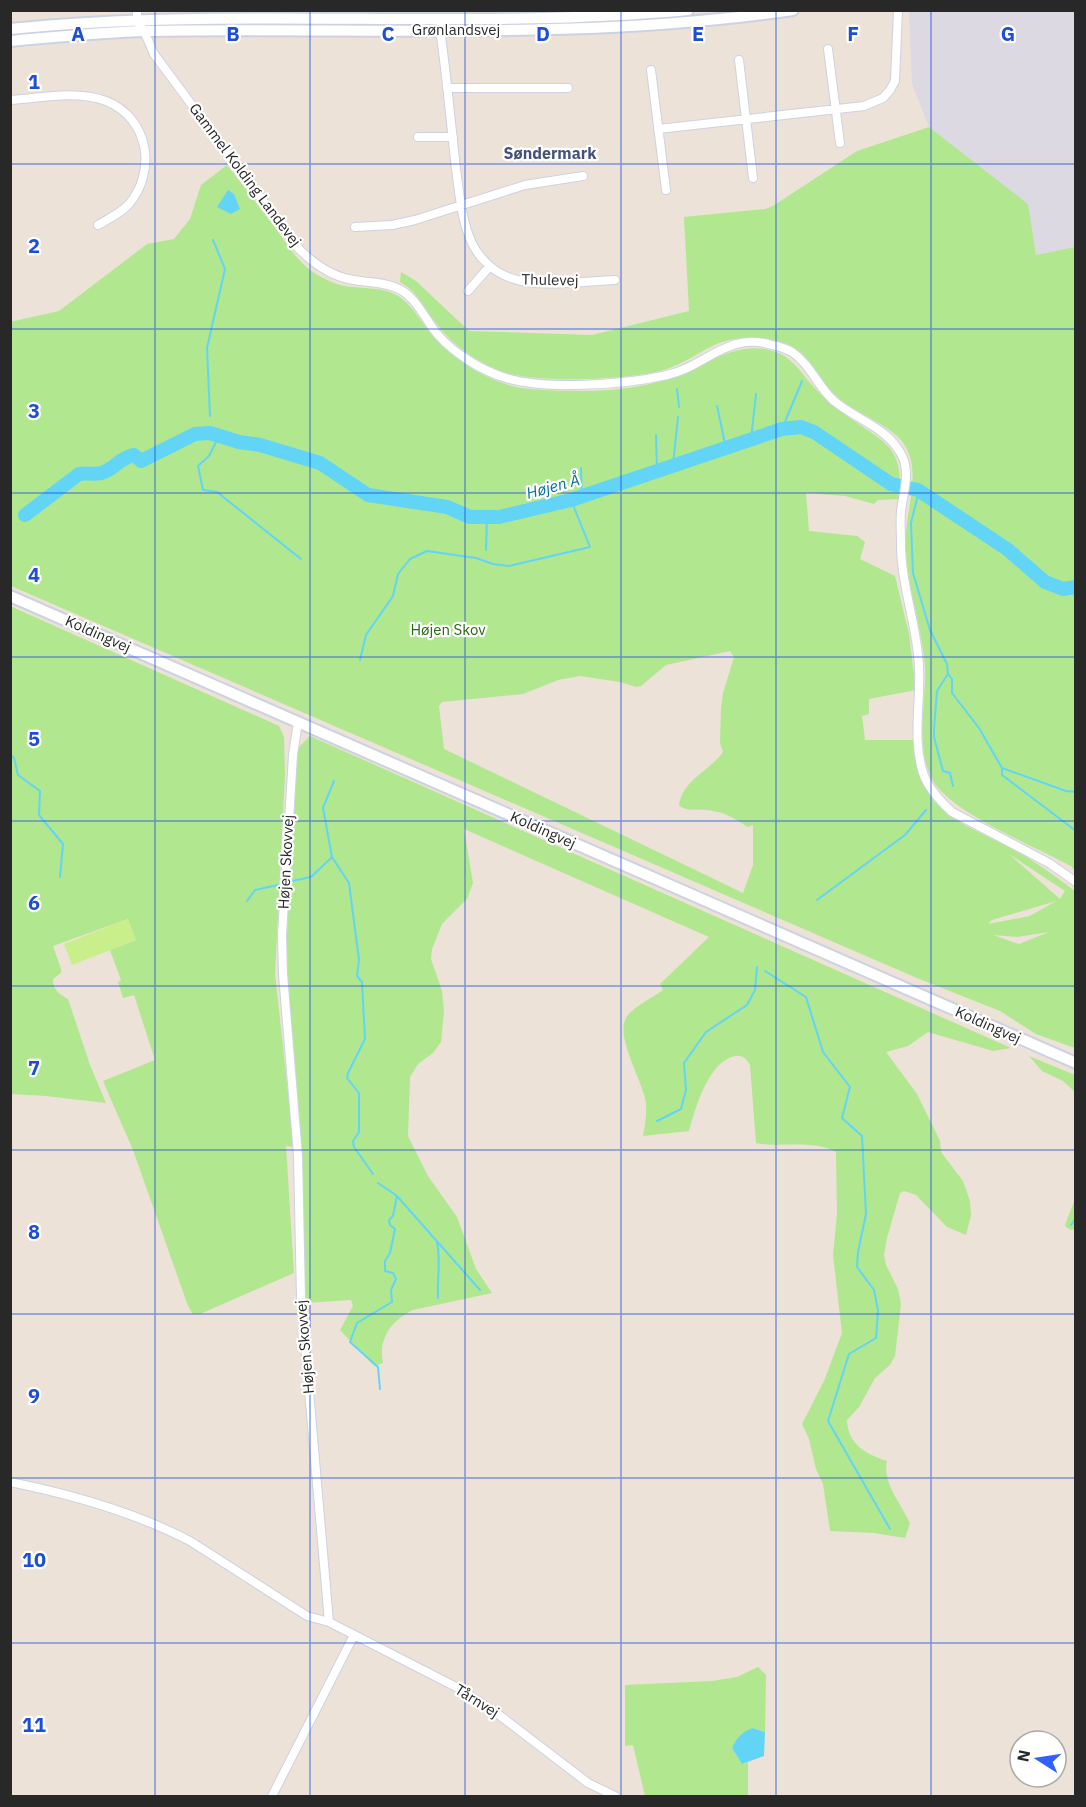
<svg xmlns="http://www.w3.org/2000/svg" width="1086" height="1807" font-family="'IBM Plex Sans',sans-serif">
  <style>
    .industrial { fill: #dcd9e3 }
    .green { fill: #b1e78f; fill-rule: evenodd }
    .pitch { fill: #c8ef8a }
    .water { fill: #62d5f7 }
    .lines { fill: none; stroke-linecap: round; stroke-linejoin: round }
    .stream { stroke: #62d5f7; stroke-width: 2 }
    .river { stroke: #62d5f7; stroke-width: 14 }
    .street-casing { stroke: #cdd2e2; stroke-width: 10 }
    .secondary-casing { stroke: #cdd2e2; stroke-width: 14 }
    .street { stroke: #fff; stroke-width: 8 }
    .secondary { stroke: #fff; stroke-width: 10 }
    .grid { fill: none; stroke: #1d4ed8; stroke-width: 1.5; stroke-opacity: 0.55 }
    .labels { text-anchor: middle; stroke-width: 4.5; stroke-linejoin: round; paint-order: stroke }
    .street-label { font-size: 15px; fill: #282828; stroke: #fff }
    .park-label { font-size: 15px; fill: #296814; stroke: #fff }
    .neighbourhood-label { font-size: 16px; font-weight: bold; fill: #45517b; stroke: #fff }
    .water-label { font-size: 16px; font-style: italic; fill: #0470a0; stroke: #fff }
    .grid-label { font-size: 20px; text-anchor: middle; font-weight: bold; fill: #1d4ed8; stroke: #fff; stroke-width: 4.5; stroke-linejoin: round; paint-order: stroke }
  </style>
  <rect width="100%" height="100%" fill="#ece2d8"/>
  <path class="industrial" d="M909,11h166v236l-39,8 -9,-51 -98,-77 -17,-43z"/>
  <path class="green" d="M929,127l99,77 8,51 39,-8v624l-4,-5c-35,-19 -114,-51 -136,-82 -22,-33 -8,-82 -10,-119 -4,-44 -21,-86 -19,-130 1,-32 19,-73 -9,-99 -19,-17 -46,-25 -64,-43 -15,-17 -26,-43 -49,-50 -20,-7 -45,-7 -65,0 -21,9 -36,22 -59,28 -37,9 -117,12 -153,2 -27,-8 -55,-28 -71,-50 -12,-15 -18,-31 -36,-41l1,-10 15,9 53,50 123,4 97,-24 -5,-94 81,-8 8,-3 84,-55z
    M227,165c16,20 31,41 47,61 13,18 25,39 45,50 7,3 14,7 21,9 20,5 45,0 61,13 12,9 20,23 29,35 22,25 50,44 82,53 10,3 22,3 32,4 38,2 79,2 117,-9 36,-10 75,-44 115,-29 17,6 25,21 36,33 10,12 22,21 34,30 38,29 57,27 54,84l-22,1 -4,4 -29,-8 -39,-3 3,38 48,5 8,6 -5,17 35,17 14,58 7,56 -47,9v15l-7,2 3,23 -4,-1 5,2h49c2,73 44,81 100,110 21,12 41,27 60,41v157l-39,-14 -36,-23 -83,-33 -906,-392 -1,-264 49,-11 88,-67 27,-5 16,-20 11,-34zM730,651l4,6 -11,36 -2,16 -1,34 3,9c-13,19 -40,27 -44,53 7,7 19,4 28,5 21,3 24,7 41,17l5,-2v40l-10,28 -299,-144 -5,-43 3,-4 81,-8 35,-14 22,-4 40,6 16,5 5,-1 25,-21zM1009,854l56,37 -5,8zM1056,901l-26,15 -42,8 4,-4zM1049,932l-30,12 -26,-9 24,2z
    M10,606l269,120 5,11 1,38 -10,199 19,173 -8,-1 8,127 -94,41h-7l-5,-8 -55,-156 -30,-69 52,-21 -21,-65 -11,3 -5,-16 3,-2 -11,-30 26,-10 -8,-21 -75,27 8,23v4l-8,6c0,11 6,15 15,20l22,66 16,38 -60,-7 -35,-2z
    M310,736l701,312 -18,3 -65,-19 -20,14 -22,6 31,42 23,47 1,11 22,29 7,20 1,14 -5,20 -19,-8 -31,-32 -12,-4 -4,2 -13,45 -3,17 2,10 12,24 3,15 -6,52 -5,9 -15,13 -16,29 -12,13c1,25 19,34 40,41 -5,21 14,43 23,62l-5,15 -31,-5 -44,-2 -7,-47 -7,-15 -7,-30 -7,-15 22,-43 18,-48 -9,-78 4,-41 -1,-62c-24,-13 -54,-4 -80,-9l-6,-78c-3,-6 -7,-10 -15,-9 -26,5 -40,52 -46,75l-46,5c2,-10 4,-23 3,-33 -3,-22 -31,-66 -20,-85 5,-10 28,-21 37,-28l-3,-6 49,-47 -245,-108 9,54 -6,16 -25,25 -10,25 -1,10 11,32 2,20 -3,31 -8,11 -15,11 -8,13 -2,59 20,40 29,41 19,52 16,24 -79,17c-22,11 -35,28 -30,53l-9,3 -34,-36 13,-24 -2,-6 -46,3 -3,-157 -15,-176v-38l11,-184z
    M1029,1056l46,19v17l-12,-11 -21,-10z
    M1075,1199v30l-4,1 -5,-3 -1,-2z
    M758,1667l8,8 -1,57 -12,-4 -21,20 10,16 6,-2v34h-103l-12,-51 -8,1v-61l87,-4 25,-4z"/>
  <path class="pitch" d="M128,919l8,21 -64,25 -8,-21z"/>
  <path class="water" d="M228,190l6,4 6,15 -9,5 -14,-7z
    M753,1728l12,4 -1,24 -22,8 -10,-16c5,-11 10,-16 21,-20z"/>
  <g class="lines">
    <path class="stream" d="M677,389l2,18
      M717,406l9,42
      M210,416l-3,-68 18,-79 -12,-29
      M210,428v5
      M782,429l20,-48
      M656,435l1,36
      M219,436l-10,20 -11,10 5,24 14,2 84,67
      M751,439l5,-45
      M673,465l5,-48
      M581,468l1,28
      M919,491l-8,32 2,50 17,57 17,34 1,10 -11,17 -3,38v8l9,34 7,2 3,13
      M486,550l1,-33
      M360,660l6,-25 27,-39 5,-22 12,-15 17,-8 49,7 17,6 16,2 81,-19 -19,-47
      M948,674l4,5v14l27,35 23,40v7l74,56
      M10,754l4,4 4,17 22,16 -1,24 24,29 -3,33
      M1002,768l64,23 10,1
      M334,781l-11,27 9,49 17,26 10,77 -2,16 5,6 3,57 -17,34 -1,5 12,15v39l-6,9 1,6 19,27
      M292,881l19,-4 21,-20
      M817,900l88,-65 21,-25
      M247,901l8,-11 23,-5
      M765,971l41,26 17,55 27,35 -8,31 20,18 4,78 -8,38 -1,15 17,23 4,20 -2,28 -27,16 -21,67 62,108
      M657,1121l24,-12 5,-19 -2,-27 22,-31 41,-27 8,-15 2,-23
      M378,1183l19,13 83,94
      M1071,1225l5,-7
      M437,1242c4,19 0,37 1,56
      M380,1389l-2,-22 -28,-25 7,-19 35,-21 -1,-12 5,-11 -3,-6 -8,-2v-10l5,-8 5,-24 -5,-4 -1,-5 4,-4 4,-20"/>
    <path class="river" d="M25,515l54,-41c9,-2 17,2 25,-2 11,-4 17,-15 30,-17l7,6 54,-27 15,-1 29,9 21,3 60,18 48,32 79,12 23,10h29l72,-17 211,-71 19,-2 13,5 77,52 27,6 89,59 38,33 18,7 13,-2"/>
    <defs>
      <path id="street" d="M137,10v11l7,10 10,23 145,195c15,15 33,28 55,31 15,3 33,2 47,10 17,10 25,31 37,45 17,19 44,36 68,43 41,12 118,7 161,-3 38,-8 61,-44 105,-30 6,1 14,4 20,7 18,12 26,35 42,49 24,20 56,27 69,57 7,17 0,36 -2,53 -1,11 0,22 0,33 0,41 16,81 18,122 2,36 -7,72 4,107 5,15 17,28 29,39l97,51 27,19
        M441,19v17c6,44 10,88 15,133 3,22 5,46 13,67 7,20 24,37 45,43 26,9 72,2 101,1
        M828,49l12,94
        M739,60l14,118
        M651,70l15,120
        M447,88h121
        M10,100c31,-2 66,-10 96,1 43,17 51,70 23,103 -8,9 -21,15 -31,21
        M658,129l206,-23 19,-8 7,-8 5,-9 3,-71
        M418,137h35
        M355,227l37,-2 23,-5 110,-35 58,-9
        M468,291l22,-25
        M10,1482c60,12 126,31 180,59l117,75 22,6 -28,-324 -3,-142 -15,-182 -1,-38 11,-181 5,-33
        M329,1622l129,66 40,26 90,69 27,13
        M272,1796l82,-161"/>
      <path id="secondary" d="M10,29c226,-23 453,2 678,-19
        M10,41c46,-4 91,-9 136,-10 216,-4 433,10 647,-21
        M10,596l1066,467"/>
    </defs>
    <use href="#street" class="street-casing"/>
    <use href="#secondary" class="secondary-casing"/>
    <use href="#street" class="street"/>
    <use href="#secondary" class="secondary"/>
  </g>
  <path class="grid" d="M155,10v1786M310,10v1786M465,10v1786M621,10v1786M776,10v1786M931,10v1786M10,164h1066M10,329h1066M10,493h1066M10,657h1066M10,821h1066M10,986h1066M10,1150h1066M10,1314h1066M10,1478h1066M10,1643h1066"/>
  <g class="labels">
    <g class="street-label">
      <text x="456" y="35">Grønlandsvej</text>
      <text transform="translate(245 175) rotate(53)" y="5">Gammel Kolding Landevej</text>
      <text transform="translate(550 280) rotate(1)" y="5">Thulevej</text>
      <text transform="translate(98 634) rotate(24)" y="5">Koldingvej</text>
      <text transform="translate(543 830) rotate(24)" y="5">Koldingvej</text>
      <text transform="translate(286 862) rotate(-87)" y="5">Højen Skovvej</text>
      <text transform="translate(988 1025) rotate(24)" y="5">Koldingvej</text>
      <text transform="translate(305 1347) rotate(-95)" y="5">Højen Skovvej</text>
      <text transform="translate(477 1701) rotate(32)" y="5">Tårnvej</text>
    </g>
    <g class="park-label">
      <text x="448" y="635">Højen Skov</text>
    </g>
    <g class="neighbourhood-label">
      <text x="550" y="159">Søndermark</text>
    </g>
    <g class="water-label">
      <text transform="translate(553 486) rotate(-15)" y="6">Højen Å</text>
    </g>
  </g>
  <g class="grid-label">
    <text x="78" y="41">A</text>
    <text x="233" y="41">B</text>
    <text x="388" y="41">C</text>
    <text x="543" y="41">D</text>
    <text x="698" y="41">E</text>
    <text x="853" y="41">F</text>
    <text x="1008" y="41">G</text>
    <text x="34" y="89">1</text>
    <text x="34" y="253">2</text>
    <text x="34" y="418">3</text>
    <text x="34" y="582">4</text>
    <text x="34" y="746">5</text>
    <text x="34" y="910">6</text>
    <text x="34" y="1075">7</text>
    <text x="34" y="1239">8</text>
    <text x="34" y="1403">9</text>
    <text x="34" y="1567">10</text>
    <text x="34" y="1732">11</text>
  </g>
  <rect width="1086" height="1807" fill="none" stroke="#282828" stroke-width="24"/>
  <g transform="translate(1038 1759) rotate(282)"><circle r="28" fill="#ffffff" stroke="#a9a9a9" stroke-width="1.5"/>
  <path d="M0-4.5L10 22L0 15L-10 22Z" fill="#3160ff"/>
  <text y="-9" font-size="16" font-weight="bold" text-anchor="middle" fill="#282828">N</text>
  </g>
</svg>
